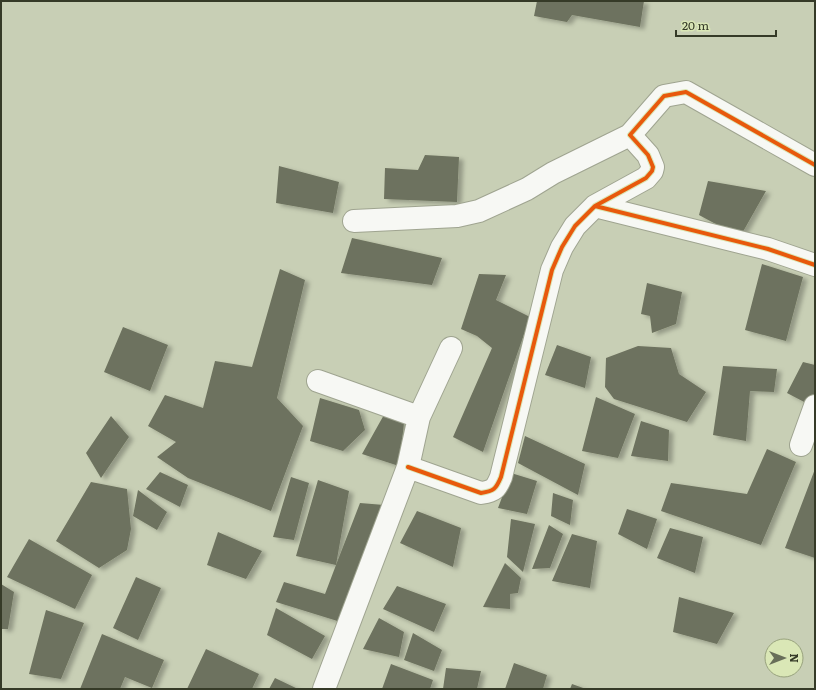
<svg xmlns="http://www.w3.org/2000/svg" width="816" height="690" font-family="Literata,serif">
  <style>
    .building { fill: #6d725e; filter: url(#shadow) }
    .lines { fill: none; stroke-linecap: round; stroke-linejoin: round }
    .minor-casing { stroke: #9fa490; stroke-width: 24 }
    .minor { stroke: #f7f8f4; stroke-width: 22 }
    .cycleway-casing { stroke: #dae7b6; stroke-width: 6 }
    .cycleway { stroke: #e8590c; stroke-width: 4 }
  </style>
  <defs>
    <filter id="shadow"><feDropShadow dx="4.5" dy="2.5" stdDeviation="2" flood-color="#0004"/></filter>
  </defs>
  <rect width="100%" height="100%" fill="#c8cfb5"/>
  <path class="building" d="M537,1h107l-4,26 -68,-12 -5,7 -33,-6z
    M425,155l34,2 -2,45 -73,-3 1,-31 33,2z
    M279,166l60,16 -6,31 -57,-10z
    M708,181l58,10 -26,46 -41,-22z
    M352,238l90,20 -10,27 -91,-12z
    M762,264l41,13 -17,64 -41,-11z
    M280,269l25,11 -28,118 26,28 -32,85 -83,-33 -31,-21 19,-15 -28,-16 17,-31 38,13 12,-47 37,6z
    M479,274l27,1 -10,25 34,17 -47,135 -30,-15 39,-89 -15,-12 -16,-7z
    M647,283l35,9 -6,32 -24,9 -2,-17 -9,-2z
    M123,327l45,18 -18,46 -46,-19z
    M557,345l34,12 -6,31 -40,-13z
    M638,346l33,2 8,26 27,18 -19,30 -73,-23 -9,-12 1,-29z
    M803,362l12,3v30l-5,10 -23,-12z
    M723,366l54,3 -3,23 -24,-1 -4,50 -33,-6z
    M596,397l39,17 -17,44 -36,-7z
    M320,398l39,12 6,20 -22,21 -33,-10z
    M385,413l19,10 -5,43 -37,-12z
    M111,416l18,21 -28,41 -15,-25z
    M641,421l28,9 -1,31 -37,-5z
    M525,436l60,28 -7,31 -60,-32z
    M767,449l29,13 -35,83 -100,-34 10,-28 76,11z
    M815,469v89l-30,-10z
    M160,472l28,13 -8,22 -34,-18z
    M511,473l26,8 -10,33 -29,-6z
    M291,477l18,6 -15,57 -21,-3z
    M318,480l31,11 -13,74 24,-62 24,2 -40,118 -68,-21 8,-20 41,12 11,-29 -40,-9z
    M91,482l36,7 4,40 -4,21 -28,18 -43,-27z
    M138,490l29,22 -10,18 -24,-14z
    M553,493l20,7 -3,25 -19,-9z
    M627,509l30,10 -10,30 -29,-15z
    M417,511l44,17 -8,39 -53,-24z
    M511,519l24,5 -12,48 -16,-15z
    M549,525l14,9 -13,34 -18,1z
    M670,528l33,9 -8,36 -38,-15z
    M218,532l44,19 -16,28 -39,-14z
    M572,534l25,7 -7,47 -38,-7z
    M29,539l63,36 -17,34 -68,-32z
    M505,563l16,15 -3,15 -8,1v15l-27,-2z
    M136,577l25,11 -23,52 -25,-12z
    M1,584l13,8 -6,37h-7z
    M397,586l49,18 -12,28 -51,-23z
    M679,597l55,16 -17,31 -44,-12z
    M276,608l49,28 -13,23 -45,-24z
    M46,610l38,13 -23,56 -32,-5z
    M379,618l25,14 -5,25 -36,-8z
    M413,633l29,17 -8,21 -30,-11z
    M102,634l62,26 -12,28 -27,-11 -5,12h-40z
    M206,649l53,25 -7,15h-65z
    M514,663l33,12 -4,14h-38z
    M391,664l42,16 -3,9h-48z
    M446,668l35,3 -4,18h-34z
    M275,678l23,11h-29z
    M572,684l14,5h-16z"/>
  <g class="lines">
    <defs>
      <path id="minor" d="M595,206l51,-28 6,-7 1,-4 -5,-12 -18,-20 34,-39 22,-4 129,73
        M354,221l103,-5 22,-5 48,-22 26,-16 77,-38
        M318,381l101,36
        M801,445l14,-39
        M408,467l73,26c13,-2 15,-4 20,-16l51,-207 10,-23 13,-21 20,-20 173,43 47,16
        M324,689l84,-222 11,-50 32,-69"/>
    </defs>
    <use href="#minor" class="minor-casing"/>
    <use href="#minor" class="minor"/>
    <defs>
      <path id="cycleway" d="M595,206l51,-28 6,-7 1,-4 -5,-12 -18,-20 34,-39 22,-4 129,73
        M408,467l73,26c13,-2 15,-4 20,-16l51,-207 10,-23 13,-21 20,-20 173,43 47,16"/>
    </defs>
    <use href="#cycleway" class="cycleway-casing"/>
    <use href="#cycleway" class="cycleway"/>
  </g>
  <rect width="816" height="690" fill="none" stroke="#353a27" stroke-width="4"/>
  <g transform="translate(784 658) rotate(90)"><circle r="19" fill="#dae7b6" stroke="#98a27d"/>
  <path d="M0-3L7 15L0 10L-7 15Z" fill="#686e59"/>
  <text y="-6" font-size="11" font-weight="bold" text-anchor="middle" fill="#353a27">N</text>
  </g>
  <path d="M676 30v6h100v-6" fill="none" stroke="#353a27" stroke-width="2"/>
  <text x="682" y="30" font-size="12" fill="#353a27" stroke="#dae7b6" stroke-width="3" paint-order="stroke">20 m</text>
</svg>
